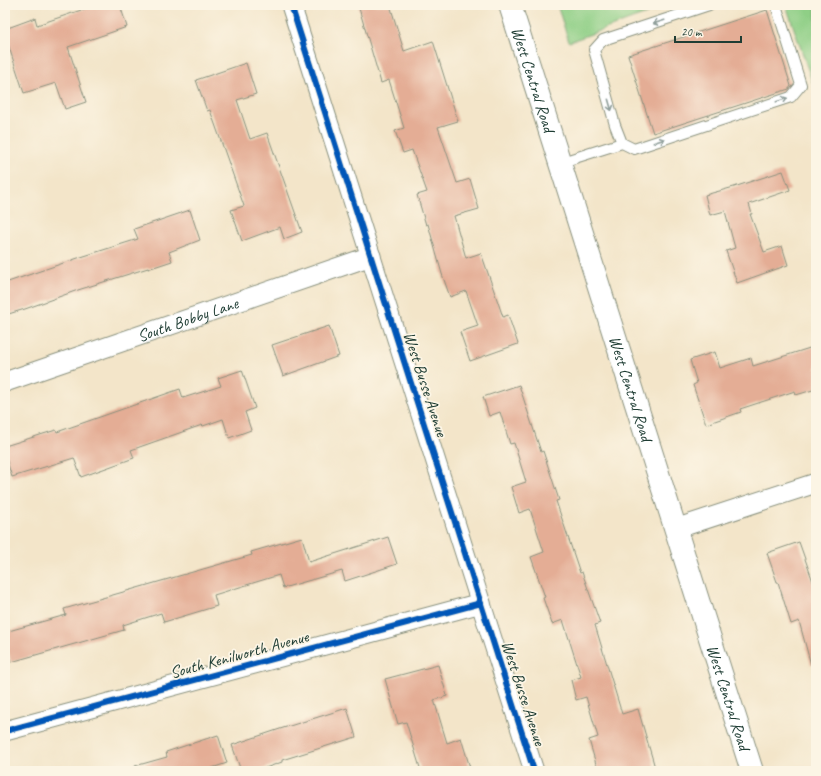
<svg xmlns="http://www.w3.org/2000/svg" width="821" height="776" font-family="Caveat,sans-serif">
  <style>
    .green { fill: #8fcf86; stroke: #57865d }
    .building { fill: #e4ad95 }
    .lines { fill: none; stroke-linecap: round; stroke-linejoin: round }
    .lane-casing { stroke: #89917e; stroke-width: 12 }
    .street-casing { stroke: #89917e; stroke-width: 21 }
    .secondary-casing { stroke: #89917e; stroke-width: 24 }
    .lane { stroke: #fff; stroke-width: 10 }
    .street { stroke: #fff; stroke-width: 19 }
    .secondary { stroke: #fff; stroke-width: 22 }
    .cycleway-casing { stroke: #fcf5e5; stroke-width: 8 }
    .cycleway { stroke: #0057b8; stroke-width: 6 }
    .oneway { stroke: #8f9e9a }
    .labels { text-anchor: middle; stroke-width: 3.5; stroke-linejoin: round; paint-order: stroke }
    .street-label { font-size: 17px; fill: #1f3d34; stroke: #fcf5e5 }
  </style>
  <rect width="100%" height="100%" fill="#fcf5e5"/>
  <filter id="ink" filterUnits="userSpaceOnUse"><feTurbulence type="fractalNoise" baseFrequency=".025" numOctaves="2"/><feDisplacementMap in="SourceGraphic" scale="8" xChannelSelector="R" yChannelSelector="G"/><feConvolveMatrix kernelMatrix="1 2 1 2 8 2 1 2 1" color-interpolation-filters="sRGB"/></filter>
  <filter id="wash" filterUnits="userSpaceOnUse"><feTurbulence type="fractalNoise" baseFrequency=".012" numOctaves="4" result="noise"/><feDisplacementMap in="SourceGraphic" scale="16" xChannelSelector="R" yChannelSelector="G"/><feGaussianBlur stdDeviation="0.9" result="paint"/><feColorMatrix in="noise" values="0 0 0 0 0 0 0 0 0 0 0 0 0 0 0 0 0 1.4 0 .05"/><feComposite in="paint" operator="in"/></filter>
  <g filter="url(#wash)">
    <rect width="100%" height="100%" fill="#f3e5c9"/>
    <path class="green" d="M557,5h114l-102,37z
      M786,5h30v88z"/>
    <g id="blocks">
      <path class="building" d="M96,5h24l7,22 -59,20 18,55 -21,7 -9,-26 -32,10 -19,-58v-6l30,-11 2,7z
        M358,5h32l14,46 29,-10 25,80 -20,6 19,56 13,-4 9,30 -25,7 12,42 15,-5 22,64 5,-2 10,29 -48,17 -10,-29 18,-6 -12,-35 -16,6 -8,-23 -14,-50 -2,1 -9,-30 10,-3 -15,-42 -9,3 -8,-22 9,-3 -15,-48 -8,3z
        M767,10l24,76 -2,3 -136,44 -25,-78z
        M246,63l10,31 -19,6 13,39 17,-6 35,99 -18,7 -4,-12 -38,14 -11,-31 13,-4 -34,-96 -3,1 -11,-31z
        M783,171l7,19 -41,14 3,10h-2l14,38 18,-6 6,19 -51,18 -11,-32 9,-3 -10,-37 -15,4 -5,-20 29,-8z
        M190,210l10,30 -31,12 3,9 -24,8v-1l-70,22 -53,19 -20,6v-32l76,-26 57,-18 -4,-10z
        M329,326l10,30 -56,20 -11,-31z
        M816,346v43l-20,6 -1,-4 -55,18 1,3 -35,12 -13,-39 4,-2 -7,-23 25,-8 5,16 31,-10 2,8z
        M242,370l13,38 -10,4 6,18 -22,8 -6,-19 -20,7 -1,-1 -71,25 3,8 -53,19 -7,-19 -62,19 -7,-22v-9l51,-16 1,2 123,-43 3,9 38,-12 -3,-8z
        M519,385l22,67 2,-1 16,49 -3,1 24,72 2,-1 18,51 -5,2 27,89 16,-5 18,62h-58l-9,-31 9,-3 -12,-40 -10,3 -5,-20 10,-3 -18,-57 -11,4 -9,-26 2,-1 -14,-40 13,-5 -14,-43 -11,4 -8,-26 15,-5 -12,-39 -4,1 -10,-32 -11,4 -6,-19z
        M302,537l7,25 79,-25 9,27 -52,17 -3,-10 -59,17 -4,-13 -65,20 3,11 -53,16 -3,-9 -38,12 1,5 -113,32 -6,-23v-7l61,-17 -2,-6 188,-54 -1,-3z
        M799,542l17,48v74l-5,1 -12,-44 -8,3 -13,-42h-1l-10,-29z
        M438,665l9,31 -13,4 13,43 14,-5 10,33h-50l-15,-49 -8,2 -13,-45z
        M347,708l9,29 -74,23v2l-25,9h-16l-9,-26 48,-16z
        M218,735l9,28 -24,8h-67l-1,-5 32,-9 -1,-5z"/>
    </g>
  </g>
  <g filter="url(#ink)">
    <use href="#blocks" fill-opacity="0" stroke="#89917e" stroke-width="1"/>
    <g class="lines">
      <defs>
        <path id="lane" d="M709,5l-106,35 -9,10 21,75 7,18 12,6 157,-52 10,-12 -25,-80
          M559,163l63,-20"/>
        <g id="street">
          <path d="M291,5l243,766"/>
          <path id="s1" d="M5,382l366,-126"/>
          <path d="M675,529l141,-46"/>
          <path d="M5,731l476,-128"/>
        </g>
        <g id="secondary">
          <path id="s2" d="M510,5l242,766"/>
        </g>
      </defs>
      <use href="#lane" class="lane-casing"/>
      <use href="#street" class="street-casing"/>
      <use href="#secondary" class="secondary-casing"/>
      <use href="#lane" class="lane"/>
      <use href="#street" class="street"/>
      <use href="#secondary" class="secondary"/>
      <defs>
        <path id="cycleway" d="M291,5l243,766
          M5,731l476,-128"/>
      </defs>
      <use href="#cycleway" class="cycleway-casing"/>
      <use href="#cycleway" class="cycleway"/>
    </g>
    <defs><path id="oneway-shaft" d="M-6 0H5M1.5-3L5.5 0L1.5 3" fill="none" stroke-width="1.6" stroke-linecap="round" stroke-linejoin="round"/></defs>
    <g class="oneway">
      <use href="#oneway-shaft" transform="translate(659 22) rotate(162)"/>
      <use href="#oneway-shaft" transform="translate(782 100) rotate(-18)"/>
      <use href="#oneway-shaft" transform="translate(610 105) rotate(74)"/>
      <use href="#oneway-shaft" transform="translate(659 141) rotate(-18)"/>
    </g>
  </g>
  <g class="labels">
    <g class="street-label">
      <text dy="6" stroke="none"><textPath href="#s2" startOffset="78">West Central Road</textPath></text>
      <text dy="6" stroke="none"><textPath href="#s1" startOffset="193">South Bobby Lane</textPath></text>
      <text transform="translate(426 384) rotate(72)" y="6">West Busse Avenue</text>
      <text dy="6" stroke="none"><textPath href="#s2" startOffset="402">West Central Road</textPath></text>
      <text transform="translate(239 654) rotate(-15)" y="6">South Kenilworth Avenue</text>
      <text transform="translate(524 693) rotate(72)" y="6">West Busse Avenue</text>
      <text dy="6" stroke="none"><textPath href="#s2" startOffset="726">West Central Road</textPath></text>
    </g>
  </g>
  <rect width="821" height="776" fill="none" stroke="#fcf5e5" stroke-width="20"/>
  <path d="M675 36v6h66v-6" fill="none" stroke="#1f3d34" stroke-width="2"/>
  <text x="681" y="36" font-size="12" fill="#1f3d34" stroke="#fcf5e5" stroke-width="3" paint-order="stroke">20 m</text>
</svg>
